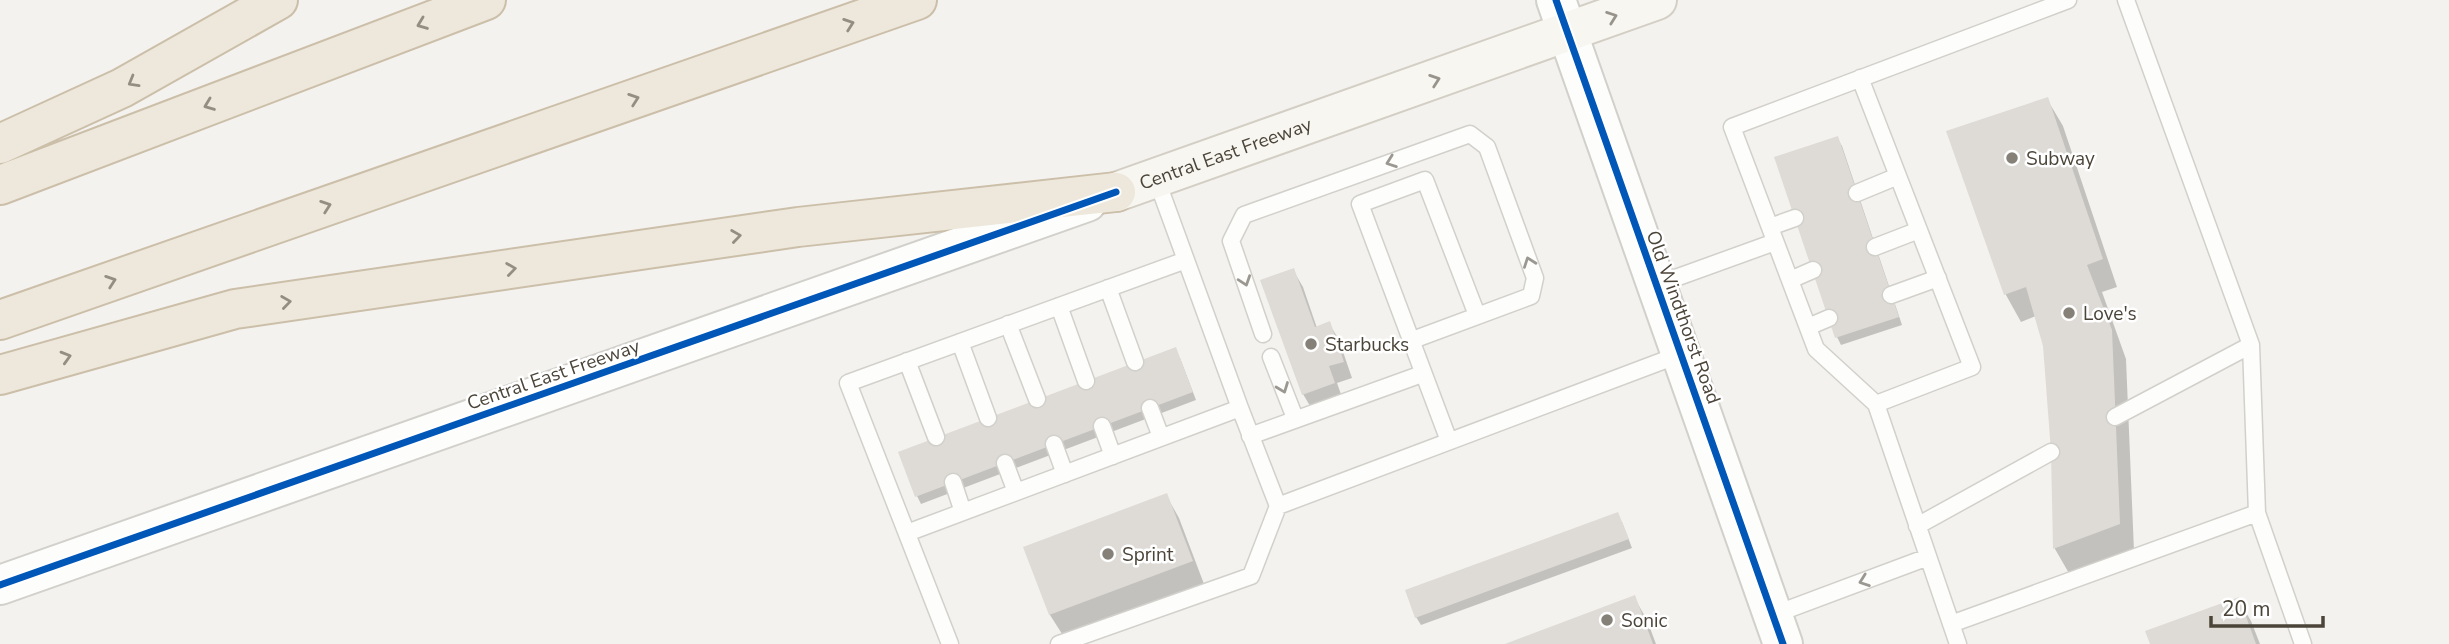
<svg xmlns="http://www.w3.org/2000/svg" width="2449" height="644" font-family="'Nunito Sans',sans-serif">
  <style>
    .shadow { fill: #0003 }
    .building { fill: #dedbd6 }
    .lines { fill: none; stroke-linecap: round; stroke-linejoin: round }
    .service-casing { stroke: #d2d0cb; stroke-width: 19 }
    .tertiary-casing { stroke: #d2d0cb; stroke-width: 42 }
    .secondary-casing { stroke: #d3cfc5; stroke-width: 42 }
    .motorway-casing { stroke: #ccbfa9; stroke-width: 42 }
    .service { stroke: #fdfdfc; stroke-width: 16 }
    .tertiary { stroke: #fdfdfc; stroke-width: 38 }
    .secondary { stroke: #f7f6f1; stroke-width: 38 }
    .motorway { stroke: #ede8db; stroke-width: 38 }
    .cycleway-casing { stroke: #fff; stroke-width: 11 }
    .cycleway { stroke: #0057b8; stroke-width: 7 }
    .oneway { stroke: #98948c }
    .oneway2 { stroke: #948e82 }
    .oneway3 { stroke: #9b9791 }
    .poi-dot { fill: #868178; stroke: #fff; stroke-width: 2.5 }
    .labels { text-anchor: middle; stroke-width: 5; stroke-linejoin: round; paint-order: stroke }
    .street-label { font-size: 19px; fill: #4b4439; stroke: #fff }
    .poi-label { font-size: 19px; fill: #4b4439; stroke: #fff; text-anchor: start }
  </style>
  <rect width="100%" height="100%" fill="#f4f2ee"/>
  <path class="shadow" d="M2047,99l16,27 54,161 -15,5 24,67 8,192 -64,24 -15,-26 -2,-97 -8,-106 -9,-30 -15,6 -15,-27 -57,-163z
    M1837,138l5,8 60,179 -61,20 -4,-8z
    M1293,270l10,17 14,41 12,-5 10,17 13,38 -15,5 6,17 -30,11 -10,-17z
    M1180,358l16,42 -275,104 -4,-8z
    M1166,495l13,23 25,66 -140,53 -14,-22 -25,-67z
    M1622,522l10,26 -211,77 -5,-8z
    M1634,597l13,23 9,24h-147z
    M2238,599l13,22 9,23h-108z"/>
  <path class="building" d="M2048,97l55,162 -16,6 25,65 8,194 -67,25 -2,-97 -8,-106 -17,-59 -22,8 -58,-164z
    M1838,136l61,181 -64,21 -61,-181z
    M1294,268l21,59 15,-6 14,41 -15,4 6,17 -33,12 -42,-115z
    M1176,347l17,45 -278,105 -17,-45z
    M1167,493l26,68 -144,54 -26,-68z
    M1618,512l11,27 -214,79 -10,-28z
    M1635,595l18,49h-148z
    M2239,597l17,47h-106l-5,-13z"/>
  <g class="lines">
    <defs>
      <path id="service" d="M2126,0l125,345 6,168 46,131
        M1860,78l112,289 -96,37
        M1156,178l84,230 38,98 403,-152
        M1857,193l41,-17
        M1770,227l25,-9
        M1875,247l44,-17
        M1790,280l23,-10
        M1656,285l119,-43
        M1108,288l27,74
        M1891,295l47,-17
        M1059,306l27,75
        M1008,324l29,75
        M1808,327l21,-9
        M1263,334l-32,-93 13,-26 226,-81 17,13 48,131 -4,18 -121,45
        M960,342l28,76
        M1271,357l24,61
        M907,361l29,76
        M1150,408l11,29
        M2115,417l136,-72
        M1102,426l11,30
        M1250,436l172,-62
        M1449,441l-89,-237 65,-24 52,135
        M1054,444l11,30
        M1005,463l11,29
        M953,482l10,30
        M1917,526l134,-74
        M907,533l333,-125
        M1773,615l155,-58
        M1951,624l306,-111
        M950,644l-102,-261 338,-123
        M1059,644l192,-68 27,-70
        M1958,644l-82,-240 -60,-55 -84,-222 336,-127"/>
      <path id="tertiary" d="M1556,0l227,644
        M0,585l1087,-383"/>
      <g id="secondary">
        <path id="s1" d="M1116,192l541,-192"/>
      </g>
      <path id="motorway" d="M0,144l122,-56 156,-88
        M0,185l486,-185
        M0,320l917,-320
        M0,375l235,-66 563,-82 318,-35"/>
    </defs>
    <use href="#service" class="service-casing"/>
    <use href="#tertiary" class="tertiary-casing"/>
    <use href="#secondary" class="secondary-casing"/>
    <use href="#motorway" class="motorway-casing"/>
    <use href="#service" class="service"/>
    <use href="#tertiary" class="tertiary"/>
    <use href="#secondary" class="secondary"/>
    <use href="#motorway" class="motorway"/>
    <defs>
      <path id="cycleway" d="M1556,0l227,644
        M0,585l1116,-393"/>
    </defs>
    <use href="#cycleway" class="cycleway-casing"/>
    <use href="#cycleway" class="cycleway"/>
  </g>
  <defs><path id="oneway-chevron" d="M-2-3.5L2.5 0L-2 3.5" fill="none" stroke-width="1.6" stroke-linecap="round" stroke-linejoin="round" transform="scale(1.75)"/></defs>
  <g class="oneway">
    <use href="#oneway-chevron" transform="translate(1612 17) rotate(-20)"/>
    <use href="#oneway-chevron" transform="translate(1435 80) rotate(-19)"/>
  </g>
  <g class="oneway2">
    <use href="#oneway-chevron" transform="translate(422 24) rotate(159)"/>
    <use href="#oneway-chevron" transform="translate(849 24) rotate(-19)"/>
    <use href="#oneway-chevron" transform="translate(133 82) rotate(150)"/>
    <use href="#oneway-chevron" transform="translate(634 99) rotate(-19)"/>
    <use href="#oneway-chevron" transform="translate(209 105) rotate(159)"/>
    <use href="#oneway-chevron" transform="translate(326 206) rotate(-19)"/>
    <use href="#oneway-chevron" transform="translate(736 236) rotate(-8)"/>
    <use href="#oneway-chevron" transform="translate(511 269) rotate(-8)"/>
    <use href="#oneway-chevron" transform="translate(111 281) rotate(-19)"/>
    <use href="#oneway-chevron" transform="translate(286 302) rotate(-8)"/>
    <use href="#oneway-chevron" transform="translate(66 357) rotate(-16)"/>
  </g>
  <g class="oneway3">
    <use href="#oneway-chevron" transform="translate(1391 162) rotate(160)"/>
    <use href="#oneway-chevron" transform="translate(1529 262) rotate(-110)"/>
    <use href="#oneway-chevron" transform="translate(1245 281) rotate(71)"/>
    <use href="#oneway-chevron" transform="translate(1283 388) rotate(69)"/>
    <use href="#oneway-chevron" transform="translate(1864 581) rotate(160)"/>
  </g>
  <g class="poi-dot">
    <circle cx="2012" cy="158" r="7"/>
    <circle cx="2069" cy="313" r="7"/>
    <circle cx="1311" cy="344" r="7"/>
    <circle cx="1108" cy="554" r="7"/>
    <circle cx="1607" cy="620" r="7"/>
  </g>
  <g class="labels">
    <g class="street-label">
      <text dy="7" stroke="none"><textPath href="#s1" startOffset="116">Central East Freeway</textPath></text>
      <text transform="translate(1684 317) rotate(70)" y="7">Old Windthorst Road</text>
      <text transform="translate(553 374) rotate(-19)" y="7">Central East Freeway</text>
    </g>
    <g class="poi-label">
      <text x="2026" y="165">Subway</text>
      <text x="2083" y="320">Love's</text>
      <text x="1325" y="351">Starbucks</text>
      <text x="1122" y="561">Sprint</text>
      <text x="1621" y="627">Sonic</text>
    </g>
  </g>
  <path d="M2211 616v10h112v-10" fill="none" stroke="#4b4439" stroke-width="3.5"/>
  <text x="2222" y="616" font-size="21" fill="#4b4439" stroke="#ffffff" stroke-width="5" paint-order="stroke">20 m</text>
</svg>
